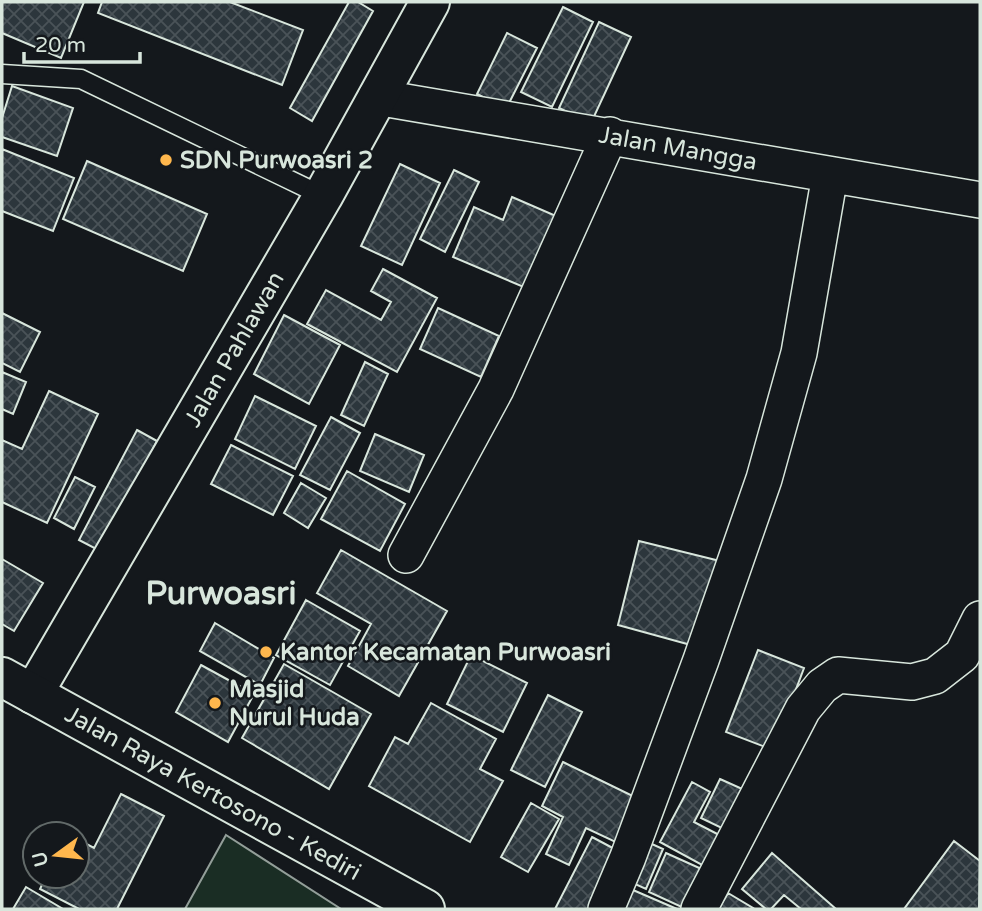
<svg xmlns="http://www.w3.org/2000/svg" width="982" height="911" font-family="'Varela Round',sans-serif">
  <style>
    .green { fill: #1a2d24; stroke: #939e99; stroke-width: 2 }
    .building { fill: url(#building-cross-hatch); stroke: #d8e6dc; stroke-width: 2 }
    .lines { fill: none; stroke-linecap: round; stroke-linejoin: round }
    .lane-casing { stroke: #d8e6dc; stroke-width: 21 }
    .street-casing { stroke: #d8e6dc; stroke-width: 38 }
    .secondary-casing { stroke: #d8e6dc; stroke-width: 42 }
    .highway-casing { stroke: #d8e6dc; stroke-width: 42 }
    .lane { stroke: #14181c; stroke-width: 18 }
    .street { stroke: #14181c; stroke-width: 35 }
    .secondary { stroke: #14181c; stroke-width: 38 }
    .highway { stroke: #14181c; stroke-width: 38 }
    .poi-dot { fill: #ffb74d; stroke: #14181c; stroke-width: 2.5 }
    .labels { text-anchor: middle; stroke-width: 5; stroke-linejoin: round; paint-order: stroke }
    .street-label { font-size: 24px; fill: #d8e6dc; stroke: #14181c }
    .poi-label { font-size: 24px; font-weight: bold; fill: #d8e6dc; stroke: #14181c; text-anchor: start }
    .district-label { font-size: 32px; font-weight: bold; fill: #d8e6dc; stroke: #14181c }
  </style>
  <defs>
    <pattern id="building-cross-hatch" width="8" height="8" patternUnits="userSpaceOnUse" patternTransform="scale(1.75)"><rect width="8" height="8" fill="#2c363c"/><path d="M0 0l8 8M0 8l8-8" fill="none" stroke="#4a5358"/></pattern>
  </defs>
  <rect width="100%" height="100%" fill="#14181c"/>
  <path class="green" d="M226,835l115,74h-156z"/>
  <path class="building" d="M2,2h82l-23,56 -59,-25z
    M102,2h128l73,28 -21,55 -184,-72z
    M349,2h9l15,9 -61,110 -22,-13z
    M563,7l30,15 -41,85 -31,-15z
    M599,22l32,15 -40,86 -32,-15z
    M507,33l30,15 -31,61 -29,-15z
    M12,86l61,22 -16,48 -55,-19v-19z
    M2,149l72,29 -21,53 -51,-20z
    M87,161l120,53 -24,57 -120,-52z
    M400,164l40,19 -38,82 -41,-19z
    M454,170l25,12 -34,70 -25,-13z
    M512,197l44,19 -30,72 -73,-31 21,-50 29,13z
    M383,269l54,29 -40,74 -90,-48 19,-34 55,30 10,-18 -20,-11z
    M438,308l61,28 -18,41 -61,-28z
    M2,313l38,19 -20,40 -18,-9z
    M284,315l56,30 -31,59 -55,-30z
    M365,362l23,12 -24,52 -23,-11z
    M2,372l24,10 -13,32 -11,-5z
    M49,391l49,23 -51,109 -45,-21v-62l20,9z
    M255,396l61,30 -21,43 -60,-30z
    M331,417l29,16 -30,57 -30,-15z
    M137,430l20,11 -57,110 -21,-11z
    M375,434l49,21 -15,37 -49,-21z
    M231,445l62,31 -20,39 -62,-31z
    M347,471l58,33 -25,47 -59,-32z
    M75,477l20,10 -21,42 -20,-11z
    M301,483l25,15 -18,30 -24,-15z
    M639,541l81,20 -22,86 -80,-22z
    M341,550l106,61 -48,85 -51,-30 23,-42 -54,-31z
    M2,559l41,24 -29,48 -12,-7z
    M306,600l54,31 -30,54 -54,-30z
    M215,623l59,35 -14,27 -60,-34z
    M758,650l46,18 -31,82 -47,-18z
    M471,655l56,28 -24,49 -56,-28z
    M284,664l87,50 -42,75 -87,-51z
    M201,665l53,29 -26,48 -52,-30z
    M548,695l34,17 -37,75 -34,-17z
    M431,703l65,36 -16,30 23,12 -33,61 -101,-56 26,-49 13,7z
    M563,762l80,39 -21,44 -36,-17 -17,37 -23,-11 17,-37 -21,-11z
    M720,779l29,13 -19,40 -29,-14z
    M692,782l18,10 -16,30 35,18 -16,31 -53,-29z
    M121,794l43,22 -47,93h-38l-39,-20 6,-13h31v-37l17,9z
    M531,803l28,16 -31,53 -27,-15z
    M592,837l32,17 -28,55h-41z
    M643,840l20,9 -17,40 -20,-9z
    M954,841l26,20 -1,48h-75z
    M666,853l40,18 -20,38 -37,-17z
    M772,853l64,56h-35l-17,-14 -13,14h-5l-24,-20z
    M26,887l37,22h-50z
    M626,887l51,22h-61z
    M728,893l25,15 -1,1h-34z"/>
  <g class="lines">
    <defs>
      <path id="lane" d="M2,74l79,5 242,117"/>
      <path id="street" d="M376,97l604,103
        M406,555l90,-166 114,-254
        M606,909l22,-52 73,-197 63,-181 35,-126 31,-178
        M699,909l104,-200 19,-23 16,-11 74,7 23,-6 27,-21 18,-36"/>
      <path id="secondary" d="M33,694l290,-498 107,-194"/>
      <path id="highway" d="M2,677l423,232"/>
    </defs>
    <use href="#lane" class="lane-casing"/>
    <use href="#street" class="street-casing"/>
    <use href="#secondary" class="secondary-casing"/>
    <use href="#highway" class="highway-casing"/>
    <use href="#lane" class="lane"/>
    <use href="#street" class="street"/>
    <use href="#secondary" class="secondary"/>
    <use href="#highway" class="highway"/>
  </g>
  <g class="poi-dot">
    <circle cx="166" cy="160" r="7"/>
    <circle cx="266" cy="652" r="7"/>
    <circle cx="215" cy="703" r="7"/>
  </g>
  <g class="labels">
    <g class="street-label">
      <text transform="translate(678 148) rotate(10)" y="8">Jalan Mangga</text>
      <text transform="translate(234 349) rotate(-60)" y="8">Jalan Pahlawan</text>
      <text transform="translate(213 793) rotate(29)" y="8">Jalan Raya Kertosono - Kediri</text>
    </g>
    <g class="poi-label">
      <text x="180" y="168">SDN Purwoasri 2</text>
      <text x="280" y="660">Kantor Kecamatan Purwoasri</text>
      <text x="229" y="697">Masjid<tspan x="229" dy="28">Nurul Huda</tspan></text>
    </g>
    <g class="district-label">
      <text x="221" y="604">Purwoasri</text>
    </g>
  </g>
  <rect width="982" height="911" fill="none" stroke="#d8e6dc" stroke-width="7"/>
  <g transform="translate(56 855) rotate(255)"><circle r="33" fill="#14181c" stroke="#626a69" stroke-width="2"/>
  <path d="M0-5L12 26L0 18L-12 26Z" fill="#ffb74d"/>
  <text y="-10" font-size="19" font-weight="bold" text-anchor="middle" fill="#d8e6dc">U</text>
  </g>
  <path d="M24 52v10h116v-10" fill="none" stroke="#d8e6dc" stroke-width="3.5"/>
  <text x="35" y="52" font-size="21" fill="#d8e6dc" stroke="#14181c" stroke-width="5" paint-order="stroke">20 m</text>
</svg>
